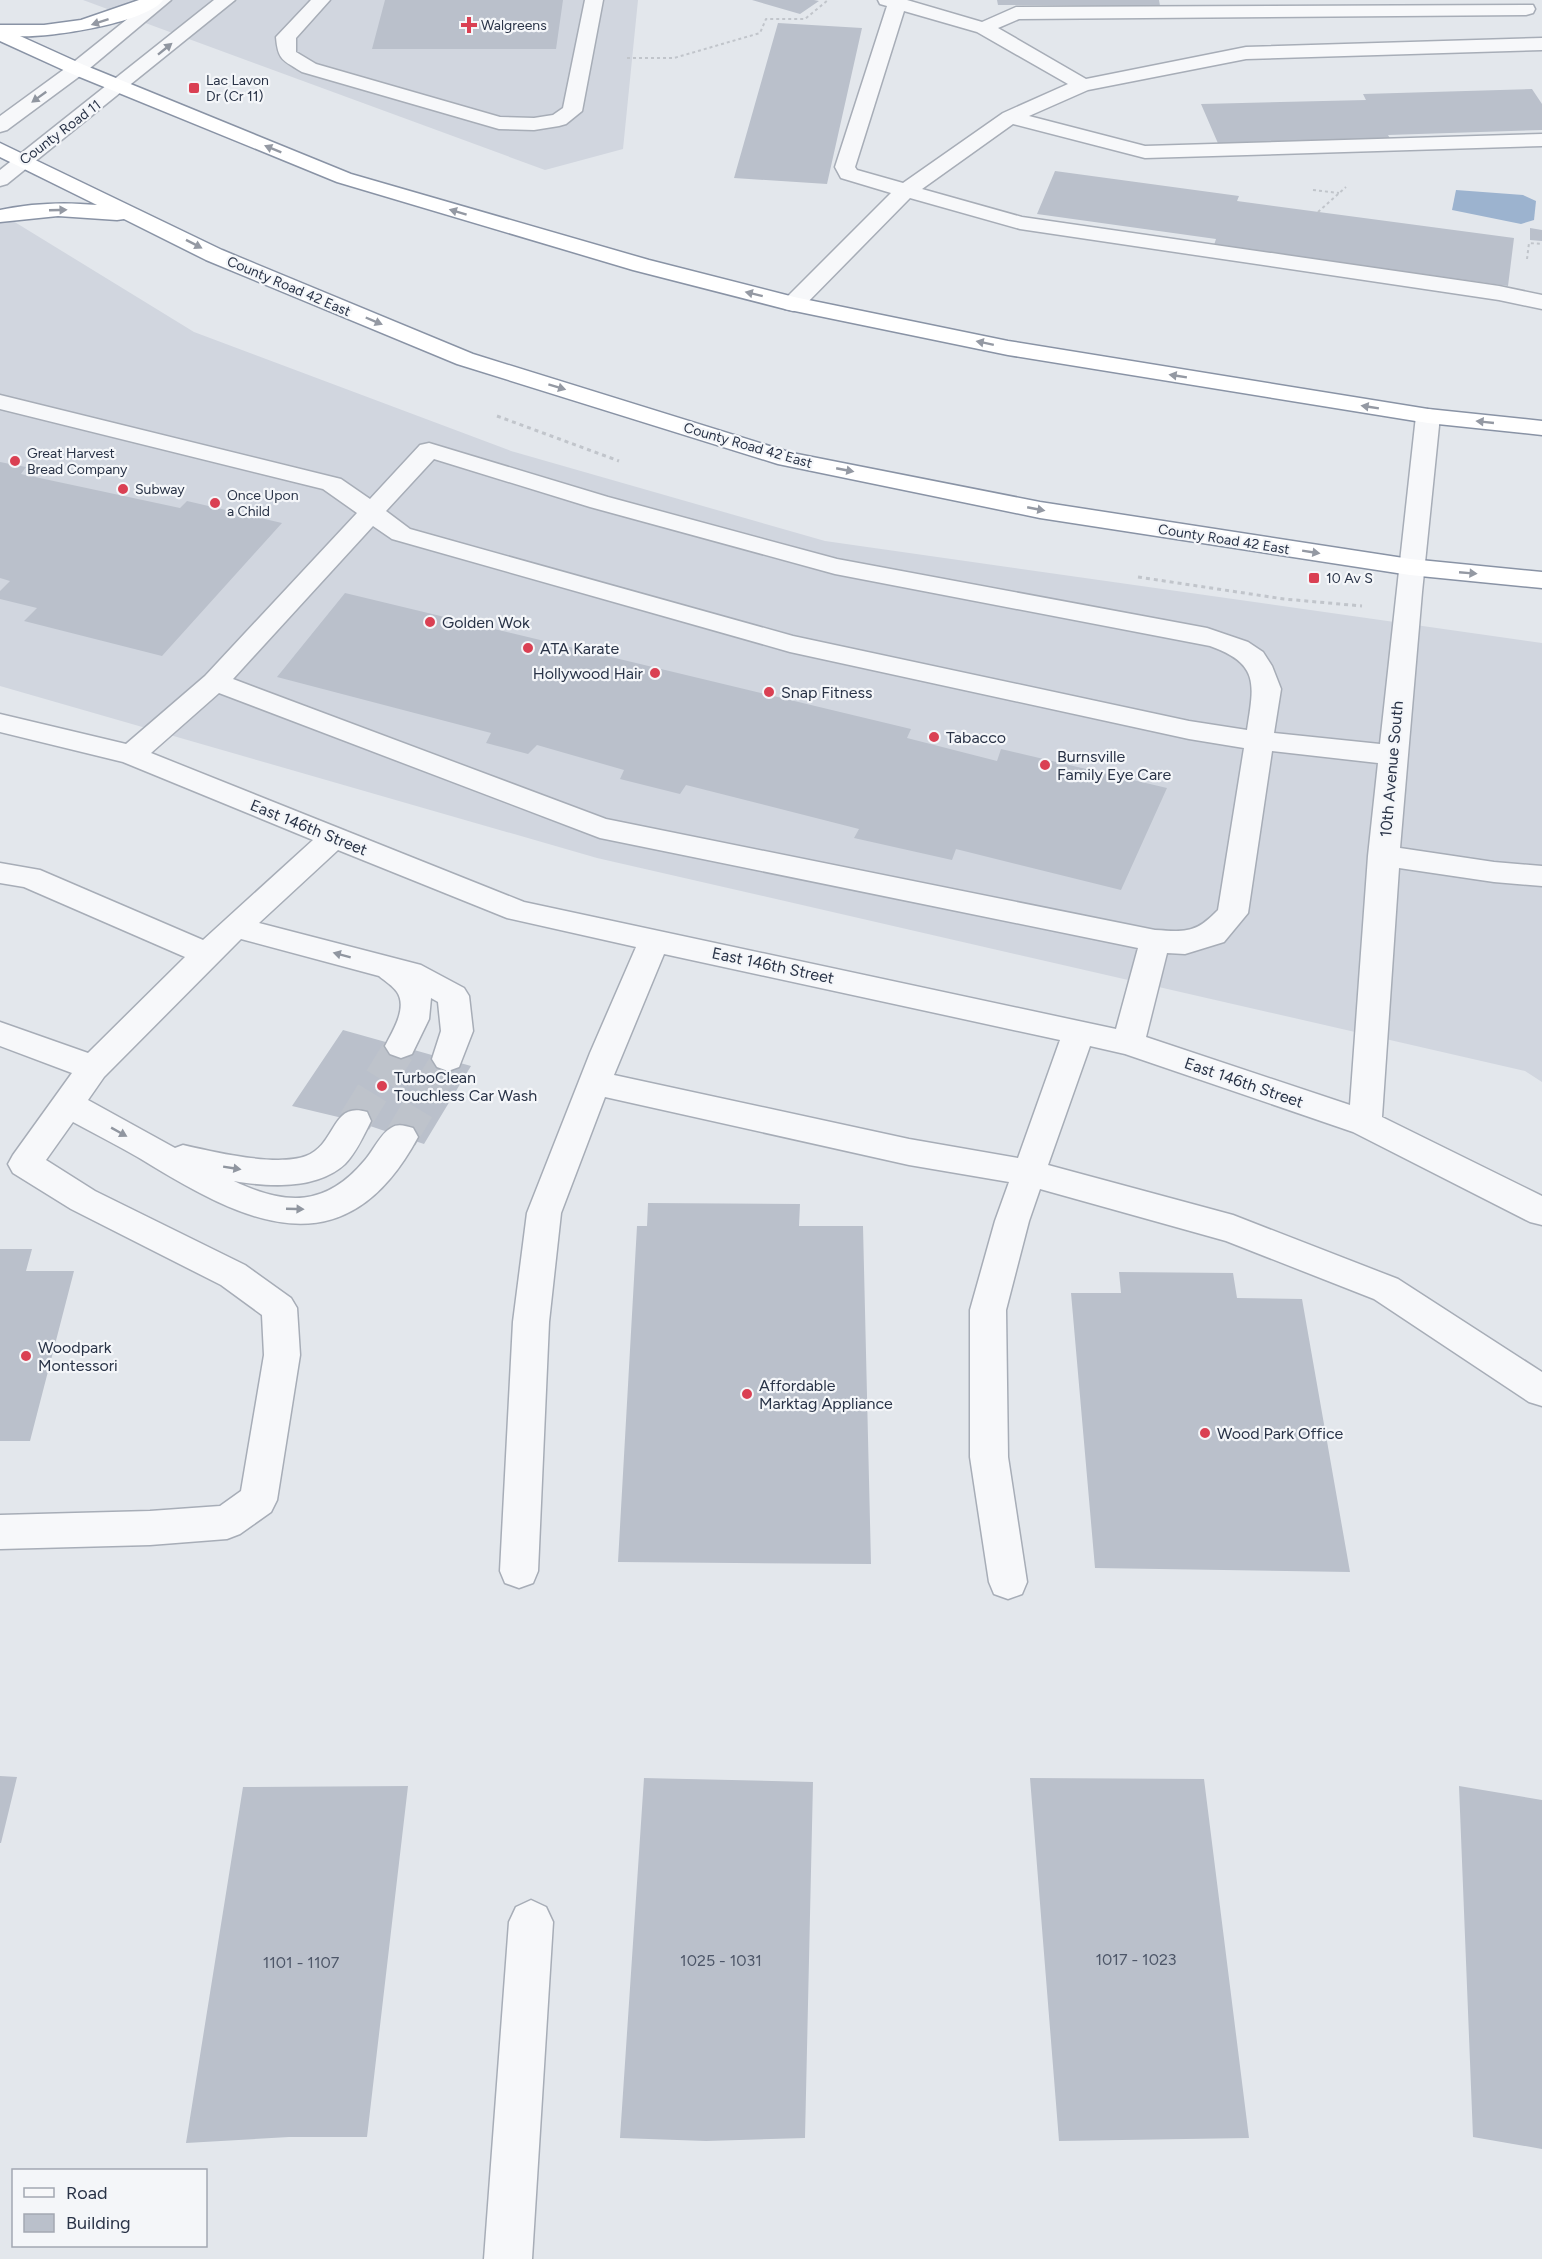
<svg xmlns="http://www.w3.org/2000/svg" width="1542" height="2259" font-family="Figtree,sans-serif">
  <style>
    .built { fill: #d1d6df }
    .water { fill: #9cb3cf }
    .building { fill: #bac0cb }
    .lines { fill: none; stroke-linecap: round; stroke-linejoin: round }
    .minor-tunnel { stroke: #bec3cb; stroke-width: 33; stroke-dasharray: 33 16; stroke-linecap: butt }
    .minor-casing { stroke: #a7adb7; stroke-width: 3 }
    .highway-casing { stroke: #8993a5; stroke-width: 3 }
    .path-far1 { stroke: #c1c5cb; stroke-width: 2; stroke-dasharray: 3 3; stroke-linecap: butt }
    .path { stroke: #c1c5cb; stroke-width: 3; stroke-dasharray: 4 4; stroke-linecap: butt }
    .minor { fill: #f7f8fa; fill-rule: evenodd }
    .highway { fill: #fff; fill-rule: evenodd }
    .oneway { fill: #9499a3 }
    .oneway2 { fill: #9096a0 }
    .poi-dot { fill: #da4053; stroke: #f4f6f9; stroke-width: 2 }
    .labels { text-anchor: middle; stroke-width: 4.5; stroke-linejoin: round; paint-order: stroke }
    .far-poi-label { font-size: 14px; fill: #293347; stroke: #f4f6f9; text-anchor: start }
    .far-street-label { font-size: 14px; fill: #293347; stroke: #f4f6f9 }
    .poi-label { font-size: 16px; fill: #293347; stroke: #f4f6f9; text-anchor: start }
    .street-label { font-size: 16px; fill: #293347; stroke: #f4f6f9 }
    .near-number-label { font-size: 16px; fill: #4d5668 }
  </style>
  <rect width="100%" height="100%" fill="#e3e7ec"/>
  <path class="built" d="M83,0h555l-15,149 -78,21z
    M0,213l194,119 317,119 314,90 717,102v439l-17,-11 -928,-213 -597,-172z"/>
  <path class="water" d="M1456,190l67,5 13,6 -2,19 -13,4 -69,-14z"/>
  <path class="building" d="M385,0h178l-7,49h-184z
    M752,0h62l5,1 -19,13z
    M997,0h162l1,6 -162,-1z
    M778,23l84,5 -35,156 -93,-6z
    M1532,89l10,15v26l-154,5 4,7 -172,6 -19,-44 165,-4 -3,-6z
    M1055,171l184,25 -2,5 277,37 -6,48 -294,-41 2,-6 -179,-25z
    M1530,228l12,2v11l-12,-1z
    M0,462l26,5 -5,7 159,34 7,-7 95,22 -120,133 -138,-35 13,-13 -37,-9v-8l10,-10 -10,-3z
    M345,593l566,136 -4,9 90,23 4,-12 166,39 -46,102 -165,-41 -4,11 -98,-22 5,-9 -173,-44 -6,9 -60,-15 4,-9 -87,-25 -9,9 -42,-11 5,-10 -214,-56z
    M343,1030l128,36 -47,78 -69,-23 -63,-15z
    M648,1203l152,1 -1,22h64l8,338 -253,-2 19,-336h10z
    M0,1249h32l-6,22h48l-44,170h-30z
    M1119,1272l114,1 4,25 65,1 48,273 -255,-4 -24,-275h50z
    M0,1776l17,1 -16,66h-1z
    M644,1778l169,4 -8,356 -99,3 -86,-3z
    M1030,1778l174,1 45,359 -190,3z
    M408,1786l-41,351h-78l-103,6 57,-356z
    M1459,1786l83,14v349l-69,-12z"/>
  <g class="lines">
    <path class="minor-tunnel" d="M355,1121l46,-75
      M401,1137l47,-78"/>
    <defs>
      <path id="minor" d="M151,0h20l-87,73 -77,57 -7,2v-16l70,-51z
        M214,0h21l-228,184 -7,2v-16z
        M311,0h19l-34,38v14l20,12 184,53 34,1 19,-3 10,-7 22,-108h18l-21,111 -16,13 -7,2 -25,4 -35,-1 -197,-57c-19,-12 -24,-11 -26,-35z
        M878,0h29l75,22 34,-15 517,-2 2,4 -2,4 -7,2 -507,4 -21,9 88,51 160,-32 296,-9v12l-296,9 -158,31 -59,26 116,30 397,-12v12l-397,12 -132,-34 -91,65 100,28 477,69 43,9v14l-43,-9 -479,-71 -110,-31 -109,111 -8,2 -8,-2 -3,-5 3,-5 106,-106 -50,-15 -6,-11 52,-161 -7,-2zM904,11l73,21 91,52 -65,29 -100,70 -46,-13 -2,-3z
        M0,395l341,84 29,20 50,-54 9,-2 179,54 229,62 370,69 41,14 15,10 9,14 9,23 -7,44 106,11 36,-328 4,-5 8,-2 8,2 4,5 -18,176 -22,256 94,14 48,4v20l-48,-4 -95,-14 -17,249 160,79v29l-12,-3 -177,-90 -228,-78 -35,-8 -42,119 185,50 165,64 144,93v34l-13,-4 -155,-103 -148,-58 -186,-52 -11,32 -23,89 2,147 19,125 -5,12 -14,5 -14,-5 -5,-12 -19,-125v-147l25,-89 14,-39 -100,-17 -304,-68 -44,116 -12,109 -11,249 -5,12 -14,5 -14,-5 -5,-12 13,-249 14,-109 63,-160 46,-106 -129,-29 -169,-68 -79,73 162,42 43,23 5,8 4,35 -14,36 -11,4 -11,-4 -5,-8 9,-28 -3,-29 -7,-4 -2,21 -17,35 -11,4 -11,-4 -5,-8c7,-14 23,-38 12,-54 -4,-6 -12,-11 -18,-16l-138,-37 -137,138 -16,23 87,48 8,-3c30,7 94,22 123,11 31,-12 25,-55 61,-44l4,9c-7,14 -15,32 -26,43 -28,26 -77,23 -111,17 52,25 92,26 131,-21 8,-9 16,-27 26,-32 7,-5 14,-2 22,0l5,9c-74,137 -173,86 -277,22 -22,-13 -46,-25 -68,-37l-27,38 49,31 150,74 46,33 6,10 3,47 -23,145 -6,12 -31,22 -13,5 -77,6 -150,4v-34l150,-4 70,-5 21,-15 23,-136 -2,-40 -41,-30 -150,-76 -58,-36 -5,-9 5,-9 59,-82 -72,-27v-24l88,31 97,-96 -161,-70 -24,-4v-20l40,7 163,70 110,-100 -190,-78 -123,-30v-18l126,30 79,-68 152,-163 -34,-24 -323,-80zM434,459l156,48 245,67 375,72c50,18 44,38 37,84l-58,-9 -396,-85 -383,-107 -24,-18zM373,526l19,13 398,113 399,87 55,9 -26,162c-22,23 -31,22 -63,20l-549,-111 -373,-140zM219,693l381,145 538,110 -22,81 -592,-127 -373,-149zM1272,751l106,12 -10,93 -18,249 -204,-68 21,-84 18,1 39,-12 24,-29zM664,954l396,86 -42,118 -109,-19 -295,-64z
        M531,1900l15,7 7,15 -21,337h-48l25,-337 7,-15z"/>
      <path id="highway" d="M139,0h24c-16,23 -115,38 -143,36l64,29 267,109 298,86 145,37 214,44 420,68 114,12v14l-114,-12 -420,-68 -223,-46 -152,-39 -296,-88 -267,-109 -70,-32v-16h44l37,-5z
        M0,143l222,107 251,104 319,99 248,49 370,57 132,13v16l-132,-13 -370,-57 -262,-54 -321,-100 -251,-104 -82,-41 -7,1 -59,-4 -58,6v-12c33,-7 64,-8 97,-5l-97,-48z"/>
    </defs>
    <use href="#minor" class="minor-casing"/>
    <use href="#highway" class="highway-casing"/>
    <path class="path-far1" d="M627,58h47l86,-25 6,-14h39l23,-19
      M1313,190l26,3
      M1318,212l28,-25
      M1527,259l2,-16 13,1"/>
    <path class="path" d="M497,416l122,45
      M1138,577l146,22 78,7"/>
    <use href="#minor" class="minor"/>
    <use href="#highway" class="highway"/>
  </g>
  <defs><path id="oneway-solid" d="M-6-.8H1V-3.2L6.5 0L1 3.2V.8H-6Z" transform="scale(1.5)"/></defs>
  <g class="oneway">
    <use href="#oneway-solid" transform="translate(100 22) rotate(162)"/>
    <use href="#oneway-solid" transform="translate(273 149) rotate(-158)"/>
    <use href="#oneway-solid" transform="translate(58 210) rotate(-2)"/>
    <use href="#oneway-solid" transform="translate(458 212) rotate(-163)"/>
    <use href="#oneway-solid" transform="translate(194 244) rotate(27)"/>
    <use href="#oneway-solid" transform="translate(754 294) rotate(-166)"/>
    <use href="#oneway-solid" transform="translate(374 321) rotate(23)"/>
    <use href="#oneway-solid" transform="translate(985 343) rotate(-168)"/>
    <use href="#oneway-solid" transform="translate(1178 376) rotate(-171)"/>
    <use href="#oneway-solid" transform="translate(557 387) rotate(17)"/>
    <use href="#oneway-solid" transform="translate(1370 407) rotate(-171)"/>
    <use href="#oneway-solid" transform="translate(1485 422) rotate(-174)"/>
    <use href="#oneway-solid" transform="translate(845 470) rotate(11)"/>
    <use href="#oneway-solid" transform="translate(1036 509) rotate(11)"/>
    <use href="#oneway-solid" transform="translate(1311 552) rotate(9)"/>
    <use href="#oneway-solid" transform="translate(1468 573) rotate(5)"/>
  </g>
  <g class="oneway2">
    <use href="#oneway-solid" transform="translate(165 49) rotate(-39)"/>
    <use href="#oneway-solid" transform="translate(39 97) rotate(144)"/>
    <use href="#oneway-solid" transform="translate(342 955) rotate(-165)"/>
    <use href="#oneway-solid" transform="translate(119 1132) rotate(29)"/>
    <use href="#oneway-solid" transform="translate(232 1168) rotate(9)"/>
    <use href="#oneway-solid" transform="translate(295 1209) rotate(2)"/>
  </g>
  <g class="poi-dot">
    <path d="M466 16h6v6h6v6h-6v6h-6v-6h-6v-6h6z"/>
    <rect x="188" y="82" width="12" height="12" rx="3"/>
    <circle cx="15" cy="461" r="6"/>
    <circle cx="123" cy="489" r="6"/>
    <circle cx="215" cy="503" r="6"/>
    <rect x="1308" y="572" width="12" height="12" rx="3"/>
    <circle cx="430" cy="622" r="6"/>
    <circle cx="528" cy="648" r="6"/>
    <circle cx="655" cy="673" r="6"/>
    <circle cx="769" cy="692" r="6"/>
    <circle cx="934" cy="737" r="6"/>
    <circle cx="1045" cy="765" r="6"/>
    <circle cx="382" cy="1086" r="6"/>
    <circle cx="26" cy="1356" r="6"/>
    <circle cx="747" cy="1394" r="6"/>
    <circle cx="1205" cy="1433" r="6"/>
  </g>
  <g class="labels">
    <g class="far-poi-label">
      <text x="481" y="30">Walgreens</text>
      <text x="206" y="85">Lac Lavon<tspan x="206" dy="16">Dr (Cr 11)</tspan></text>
      <text x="27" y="458">Great Harvest<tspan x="27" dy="16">Bread Company</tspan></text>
      <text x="135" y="494">Subway</text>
      <text x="227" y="500">Once Upon<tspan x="227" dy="16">a Child</tspan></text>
      <text x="1326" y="583">10 Av S</text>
    </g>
    <g class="far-street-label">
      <text transform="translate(60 132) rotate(-37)" y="5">County Road 11</text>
      <text transform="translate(289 286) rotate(23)" y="5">County Road 42 East</text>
      <text transform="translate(748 445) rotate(16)" y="5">County Road 42 East</text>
      <text transform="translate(1224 539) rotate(9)" y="5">County Road 42 East</text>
    </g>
    <g class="poi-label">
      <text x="442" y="628">Golden Wok</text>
      <text x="540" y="654">ATA Karate</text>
      <text x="643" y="679" text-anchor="end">Hollywood Hair</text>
      <text x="781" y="698">Snap Fitness</text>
      <text x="946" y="743">Tabacco</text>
      <text x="1057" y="762">Burnsville<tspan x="1057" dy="18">Family Eye Care</tspan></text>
      <text x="394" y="1083">TurboClean<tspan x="394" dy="18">Touchless Car Wash</tspan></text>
      <text x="38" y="1353">Woodpark<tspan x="38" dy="18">Montessori</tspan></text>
      <text x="759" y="1391">Affordable<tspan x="759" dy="18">Marktag Appliance</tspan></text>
      <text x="1217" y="1439">Wood Park Office</text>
    </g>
    <g class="street-label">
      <text transform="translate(1391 769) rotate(-85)" y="6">10th Avenue South</text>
      <text transform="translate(309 827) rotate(22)" y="6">East 146th Street</text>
      <text transform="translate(773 965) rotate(12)" y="6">East 146th Street</text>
      <text transform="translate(1244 1082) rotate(19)" y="6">East 146th Street</text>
    </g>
    <g class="near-number-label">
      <text x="1136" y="1965">1017 - 1023</text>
      <text x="721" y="1966">1025 - 1031</text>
      <text x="301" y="1968">1101 - 1107</text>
    </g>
  </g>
  <rect x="12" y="2169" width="195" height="78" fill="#f4f6f9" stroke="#a3a8b2" stroke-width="1.5"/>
  <rect x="24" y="2188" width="30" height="9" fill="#f7f8fa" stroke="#a3a8b2" stroke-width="1.5"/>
  <text x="66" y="2199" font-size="18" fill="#293347">Road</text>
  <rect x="24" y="2214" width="30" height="18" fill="#bac0cb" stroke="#a3a8b2" stroke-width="1.5"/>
  <text x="66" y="2229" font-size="18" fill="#293347">Building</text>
</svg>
